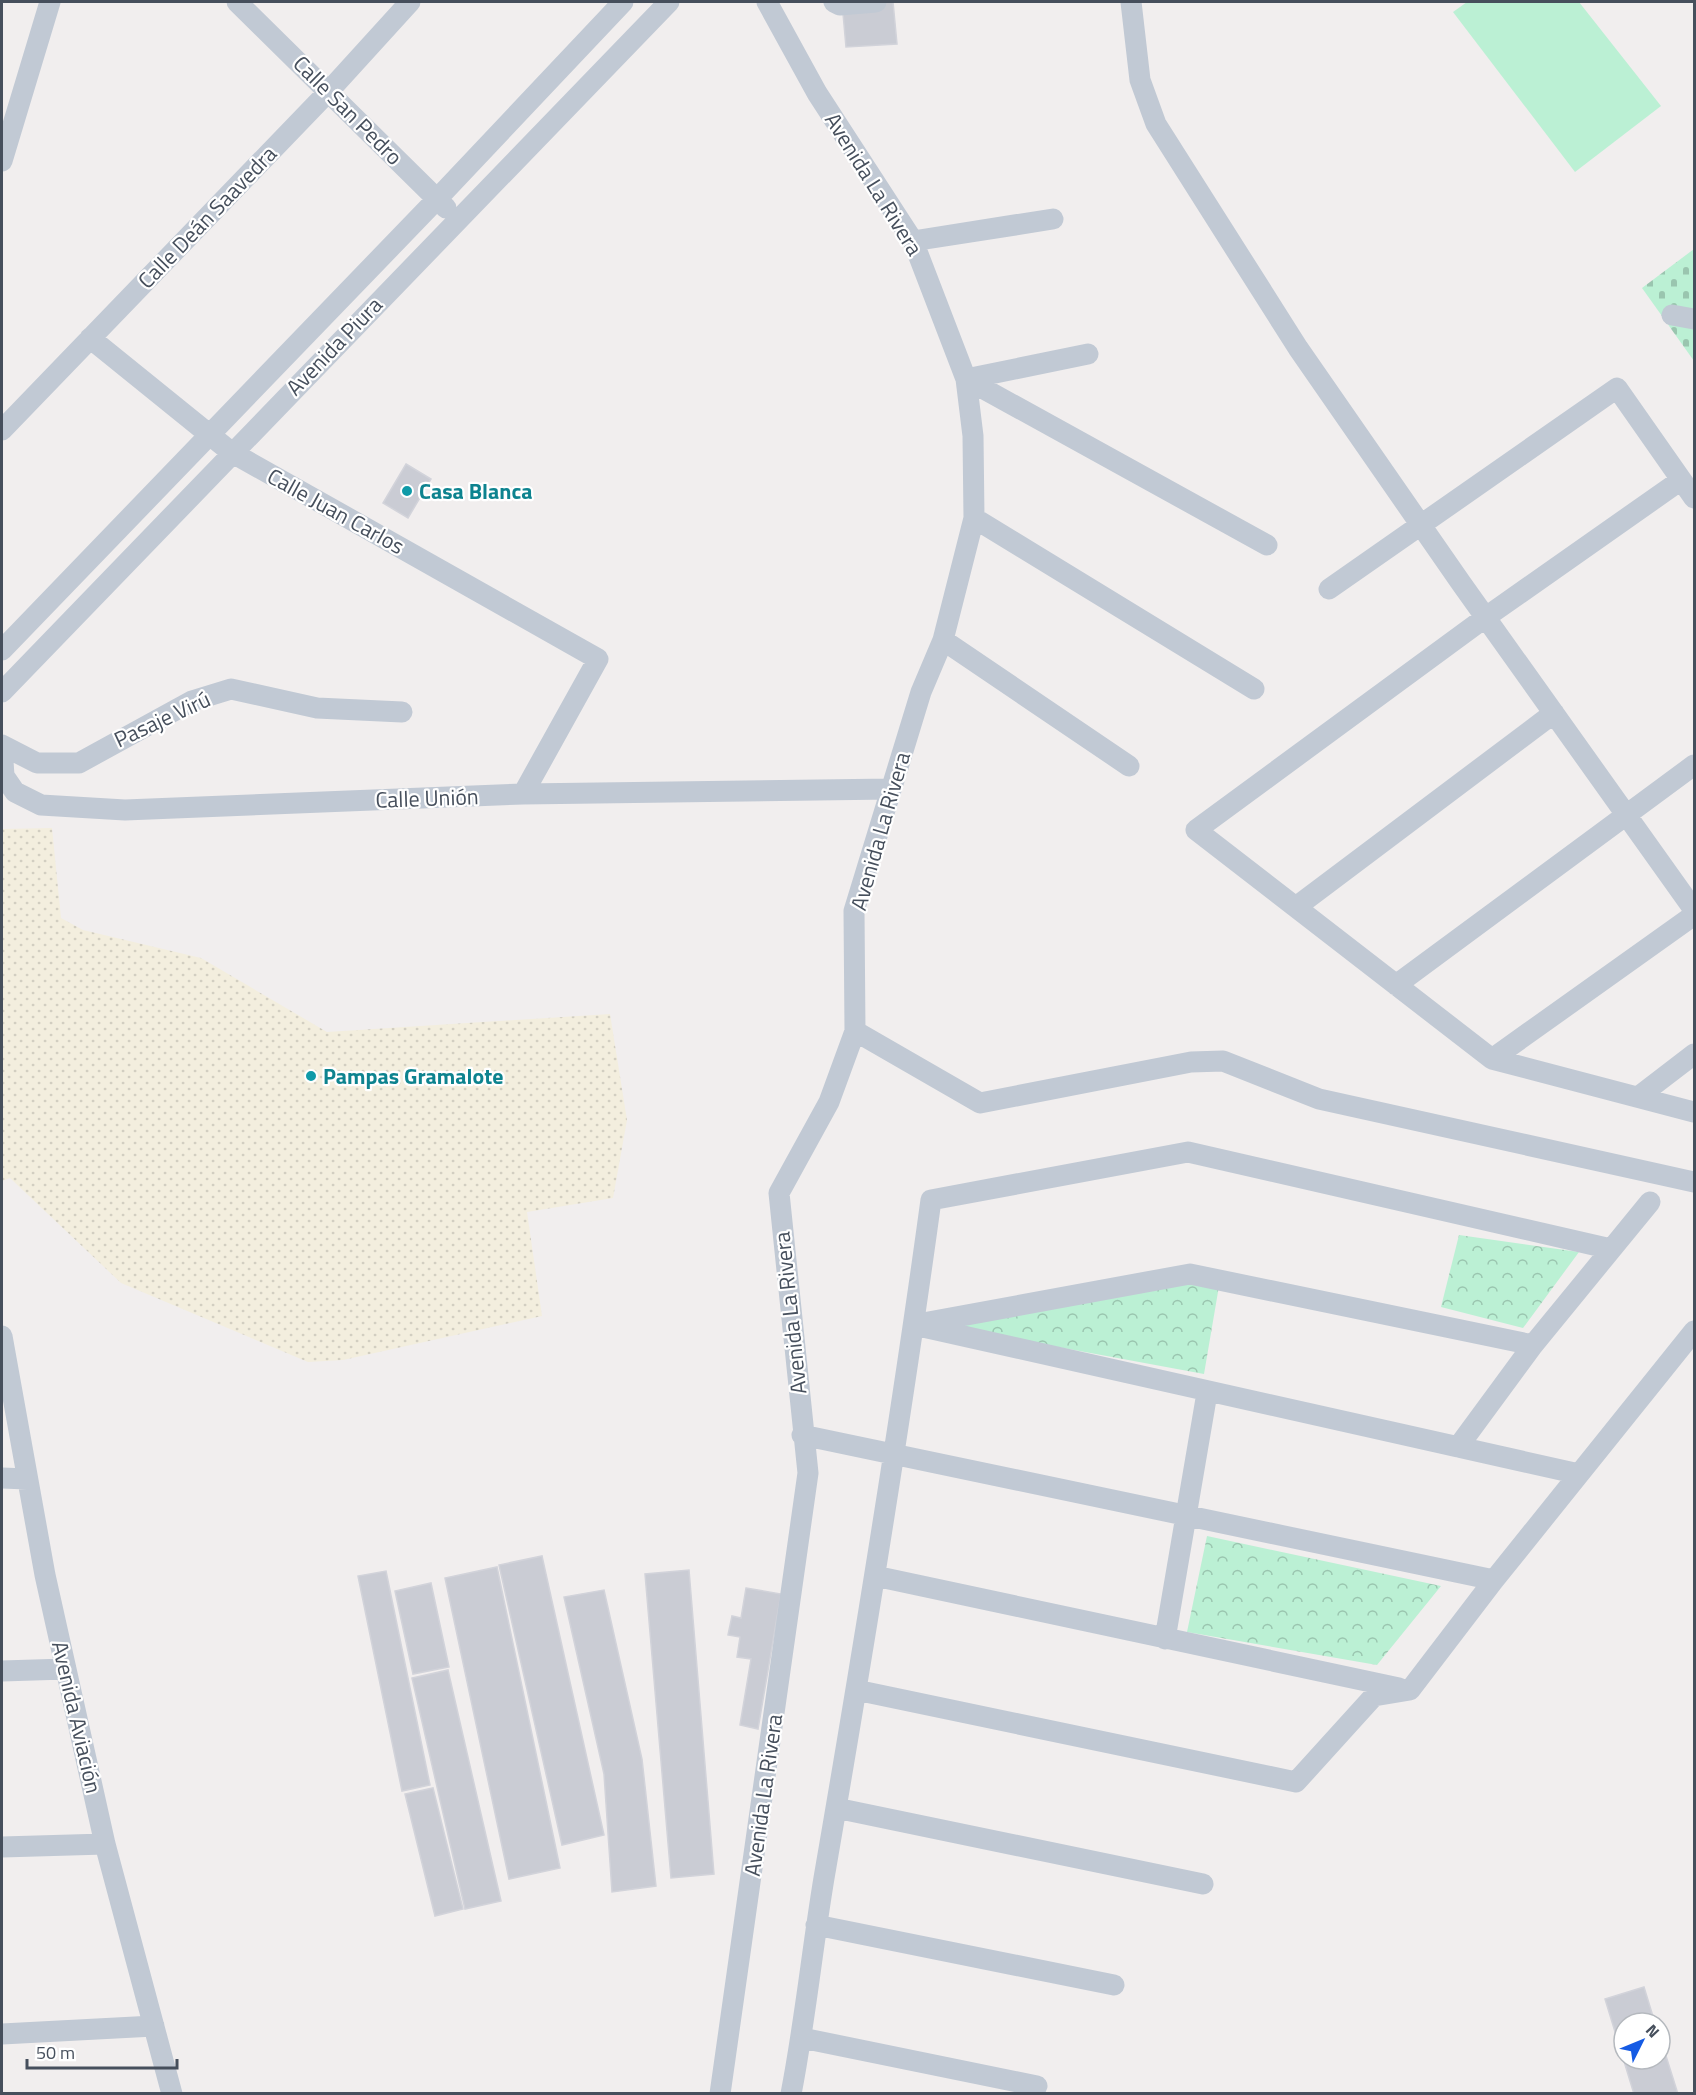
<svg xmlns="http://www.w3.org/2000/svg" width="1696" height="2095" font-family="'Titillium Web',sans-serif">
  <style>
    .sand { fill: url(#sand-dots) }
    .cemetery { fill: url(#cemetery-stones) }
    .park { fill: url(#park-crowns) }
    .pitch { fill: #bbf0d4 }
    .building { fill: #caccd4; stroke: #d2d3da; stroke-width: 1.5 }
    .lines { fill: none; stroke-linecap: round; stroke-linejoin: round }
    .minor { stroke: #c1c9d4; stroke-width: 21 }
    .culture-dot { fill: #0f9aa8; stroke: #fff; stroke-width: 2 }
    .labels { text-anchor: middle; stroke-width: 4.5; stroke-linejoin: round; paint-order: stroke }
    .street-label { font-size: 22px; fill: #464f5c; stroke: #fff }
    .culture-label { font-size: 22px; font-weight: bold; fill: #0d838f; stroke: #fff; text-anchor: start }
  </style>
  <defs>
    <pattern id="sand-dots" width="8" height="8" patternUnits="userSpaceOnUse" patternTransform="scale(1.5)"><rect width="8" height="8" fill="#f3eede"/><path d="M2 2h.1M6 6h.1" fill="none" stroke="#d2cec1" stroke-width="1.8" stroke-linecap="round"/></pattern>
    <pattern id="cemetery-stones" width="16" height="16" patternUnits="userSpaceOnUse" patternTransform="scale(1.5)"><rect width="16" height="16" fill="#bbf0d4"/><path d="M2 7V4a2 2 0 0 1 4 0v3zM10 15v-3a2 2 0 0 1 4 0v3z" fill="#9ac5af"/></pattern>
    <pattern id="park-crowns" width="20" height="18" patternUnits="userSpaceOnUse" patternTransform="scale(1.5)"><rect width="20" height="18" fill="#bbf0d4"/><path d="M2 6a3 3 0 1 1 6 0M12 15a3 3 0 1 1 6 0" fill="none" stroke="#9ac5af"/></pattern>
  </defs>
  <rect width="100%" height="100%" fill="#f1eeee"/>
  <path class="sand" d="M52,828l9,90 22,12 118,28 126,74 283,-18 17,106 -14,78 -86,14 15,104 -199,44 -35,2 -187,-79 -111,-105 -8,3v-352z"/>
  <path class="cemetery" d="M1694,249v112l-52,-73z"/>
  <path class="park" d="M1459,1235l120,17 -56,76 -82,-21z
    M1193,1279l26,7 -15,88 -260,-48z
    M1207,1536l234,50 -64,79 -190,-33z"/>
  <path class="pitch" d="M1467,2h112l82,104 -86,66 -122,-160z"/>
  <path class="building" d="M842,2h51l4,42 -51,3z
    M406,464l25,15 -23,39 -25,-15z
    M542,1556l62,279 -42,10 -63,-280z
    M497,1567l63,301 -51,11 -64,-301z
    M689,1570l25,304 -43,4 -26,-304z
    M386,1571l44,214 -28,6 -44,-215z
    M431,1583l18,84 -36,7 -18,-83z
    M746,1588l35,6 -23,135 -18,-4 11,-66 -14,-2 3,-20 -12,-2 4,-19 9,2z
    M604,1590l38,169 14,127 -44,6 -8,-118 -40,-177z
    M448,1670l53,231 -36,8 -53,-231z
    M433,1788l30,121 -28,7 -30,-122z
    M1644,1987l11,36h-31v36h36v-22l18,57h-44l-29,-95z"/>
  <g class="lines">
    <path class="minor" d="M237,2l209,206
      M834,2l6,3 36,-3
      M1131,2l9,78 16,44 142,224 163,235 233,327
      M2,161l48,-159
      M913,241l140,-22
      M1672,315l22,4
      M90,338l141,114 367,207 -75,135
      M966,379l301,166
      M966,379l122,-25
      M2,430l327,-339 81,-89
      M1681,480l-195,137 -290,213 296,229 202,53
      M974,518l280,171
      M1329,589l288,-201 77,110
      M943,640l186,126
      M2,650l435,-451 186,-197
      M2,692l667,-690
      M2,745l35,18h42l113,-62 39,-12 86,19 85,4
      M2,746l2,30 11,16 26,13 84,5 398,-16 368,-5
      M1296,907l258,-194
      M1396,985l298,-220
      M855,1031l125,72 211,-41 32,-1 96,38 375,83
      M1492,1059l202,-144
      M1638,1097l56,-43
      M923,1323l267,-49 343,71
      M914,1325l665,149
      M2,1336l43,239 60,269 67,250
      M802,1435l692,145
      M1458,1447l75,-102 117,-143
      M2,1478l25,1
      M875,1576l524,112
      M1165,1639l42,-246
      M2,1671l64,-2
      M856,1690l440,92 78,-86 36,-6 84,-110 200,-249
      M836,1808l367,76
      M2,1847l103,-3
      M816,1925l298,60
      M2,2034l152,-8
      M802,2038l235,48
      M720,2094l88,-621 -29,-280 50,-91 26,-71 -1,-120 67,-219 22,-52 31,-122 -1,-82 -7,-57 -53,-138 -96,-148 -50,-91
      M791,2094c14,-72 21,-144 33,-216 39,-226 76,-451 107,-678l257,-48 423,97"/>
  </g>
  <g class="culture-dot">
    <circle cx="407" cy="491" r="6"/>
    <circle cx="311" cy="1076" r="6"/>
  </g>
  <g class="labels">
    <g class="street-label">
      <text transform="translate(348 110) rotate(45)" y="8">Calle San Pedro</text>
      <text transform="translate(874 184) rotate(58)" y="8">Avenida La Rivera</text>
      <text transform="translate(207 217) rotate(-46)" y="8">Calle Deán Saavedra</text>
      <text transform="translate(334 346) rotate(-46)" y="8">Avenida Piura</text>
      <text transform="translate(336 511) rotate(29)" y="8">Calle Juan Carlos</text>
      <text transform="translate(162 719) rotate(-25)" y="8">Pasaje Virú</text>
      <text transform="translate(427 798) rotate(-2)" y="8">Calle Unión</text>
      <text transform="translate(880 831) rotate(-74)" y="8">Avenida La Rivera</text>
      <text transform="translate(790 1313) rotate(-96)" y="8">Avenida La Rivera</text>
      <text transform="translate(77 1717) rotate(77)" y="8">Avenida Aviación</text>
      <text transform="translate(763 1795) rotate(-82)" y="8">Avenida La Rivera</text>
    </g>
    <g class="culture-label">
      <text x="419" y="499">Casa Blanca</text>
      <text x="323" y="1084">Pampas Gramalote</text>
    </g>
  </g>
  <rect width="1696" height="2095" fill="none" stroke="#464f5c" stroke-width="6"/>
  <g transform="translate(1642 2041) rotate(47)"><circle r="28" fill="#ffffff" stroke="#b5b9be" stroke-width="1.5"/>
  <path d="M0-4.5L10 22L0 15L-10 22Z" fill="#155be4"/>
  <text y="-9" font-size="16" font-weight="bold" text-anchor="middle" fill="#464f5c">N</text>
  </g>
  <path d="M27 2059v9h150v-9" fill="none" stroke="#464f5c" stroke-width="3"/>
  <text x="36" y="2059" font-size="18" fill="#464f5c" stroke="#ffffff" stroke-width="4.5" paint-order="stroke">50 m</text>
</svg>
